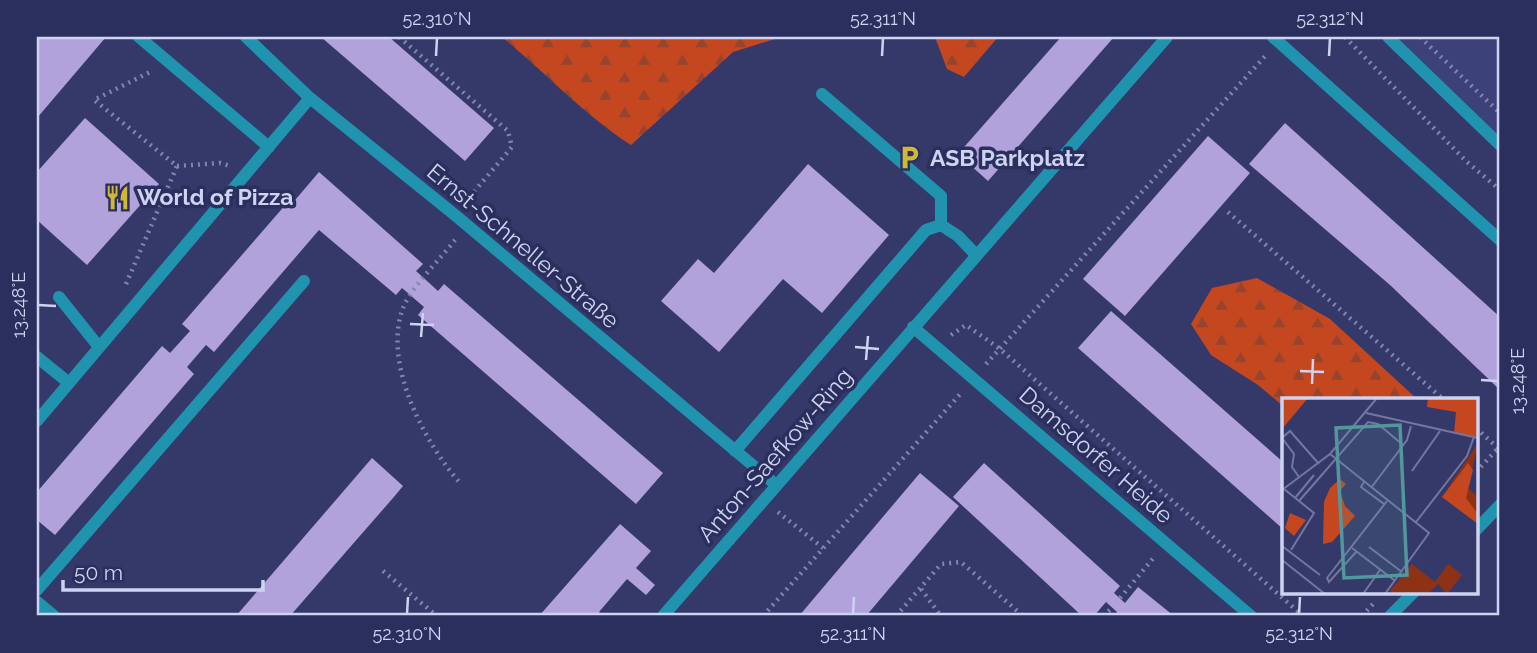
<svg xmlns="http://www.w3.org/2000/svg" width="1537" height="653" font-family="Raleway,sans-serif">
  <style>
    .built { fill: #3c4279 }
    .forest { fill: url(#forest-firs) }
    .building { fill: #b2a2dc }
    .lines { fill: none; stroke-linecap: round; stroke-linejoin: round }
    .path { stroke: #8186ad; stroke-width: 4.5; stroke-dasharray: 2 5; stroke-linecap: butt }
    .minor { stroke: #2094ae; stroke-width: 12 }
    .ticks { fill: none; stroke: #ced3f1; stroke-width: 2.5 }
    .labels { text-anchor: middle; stroke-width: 7; stroke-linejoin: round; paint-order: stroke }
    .poi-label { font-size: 23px; font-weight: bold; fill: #ced3f1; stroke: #2b2f5e; text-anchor: start }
    .street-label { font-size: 23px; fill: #ced3f1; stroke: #2b2f5e }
    .inset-road { fill: none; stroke: #7277a0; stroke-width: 2 }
    .view { fill: #52979c; fill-opacity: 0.15; stroke: #52979c; stroke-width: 3.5 }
    .inset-edge { fill: none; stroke: #ced3f1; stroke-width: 3.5 }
    .neatline { fill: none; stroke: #ced3f1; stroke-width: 2.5 }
    .ticks-label { font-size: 18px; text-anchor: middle; fill: #ced3f1 }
  </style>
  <defs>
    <pattern id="forest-firs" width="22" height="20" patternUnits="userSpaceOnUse" patternTransform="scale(1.75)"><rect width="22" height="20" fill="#c5471f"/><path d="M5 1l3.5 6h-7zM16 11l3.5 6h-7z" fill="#96442d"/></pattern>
  </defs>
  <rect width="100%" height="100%" fill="#35396a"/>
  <path class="built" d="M1388,37h112v108z"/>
  <path class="forest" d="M502,37h279l-48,15 -102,93c-48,-31 -85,-72 -129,-108z
    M935,37h63l-34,40 -17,-8z
    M1257,278l73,41 87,80h-134v7l-25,-21 -47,-30 -20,-31 21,-36z"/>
  <path class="building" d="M37,37h69l-69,81z
    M321,37h68l105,91 -29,33z
    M1061,37h53l-126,144 -30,-27z
    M85,118l74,66 -72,81 -50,-45v-48z
    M1285,123l215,194v73l-110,-105 -141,-121z
    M1208,136l42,37 -125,143 -42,-37z
    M808,164l81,71 -67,78 -39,-34 -64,73 -58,-51 37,-42 16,14z
    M319,172l104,92 -7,7 22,20 6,-7 219,189 -27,31 -218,-189 6,-8 -22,-19 -6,7 -77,-65 -105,122 -8,-7 -19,22 7,7 -139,161 -18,-15v-28l125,-146 8,7 20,-22 -8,-7 105,-121 3,3z
    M1111,311l172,151v67l-205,-181z
    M372,458l31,28 -10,12 -103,118h-54z
    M984,463l136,123 -6,7 11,10 13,-16 36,29h-60l3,-4 -11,-10 -12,14h-12l-129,-119z
    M920,473l39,33 -93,110h-67z
    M620,524l31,27 -15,17 19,17 -9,10 -19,-16 -28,33 4,4h-64z"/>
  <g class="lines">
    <path class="path" d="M399,37l109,94 4,16 -45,53
      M1345,37l121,124 34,29
      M1420,37l80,76
      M177,166l43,-3 10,3
      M1228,212l215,187
      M455,240c-13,17 -46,50 -52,68 -21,55 22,136 58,176
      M126,284l51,-118 -83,-66 58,-29
      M951,335l15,-10 34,24 303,267
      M986,364l281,-310
      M1476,428l22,20
      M1476,472l24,-26
      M778,512l45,36
      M383,571l54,45
      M921,589l20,27
      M1120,598l35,-42
      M763,616l199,-224
      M896,616l45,-52 20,-2 62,54
      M1103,616l9,-8
      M1362,616l11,-12"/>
    <path class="minor" d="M139,37l130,110
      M246,37l64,61 145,117 320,269
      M1273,37l227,203
      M1388,37l112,108
      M822,94l119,102v29
      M59,297l40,50
      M913,327l338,289
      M37,357l32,26
      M37,421l273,-323
      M735,451l191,-221 15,-5 17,11 18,19
      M1476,530l24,-25
      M37,590l267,-309
      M37,602l17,14
      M663,616l504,-579
      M1390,616l24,-24"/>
  </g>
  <path class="ticks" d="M436,56l1,-18M882,56l1,-18M1329,56l1,-18M38,305l18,1M410,324l24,1M421,337l2,-24M855,347l24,2M866,360l2,-24M1300,371l24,1M1481,380l17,1M1312,384l1,-25M407,614l1,-17M853,614l1,-17M1299,614l1,-17"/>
  <defs>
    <symbol id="parking-bare" viewBox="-9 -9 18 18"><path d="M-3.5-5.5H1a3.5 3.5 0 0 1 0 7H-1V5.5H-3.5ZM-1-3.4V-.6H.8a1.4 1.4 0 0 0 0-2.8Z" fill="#d1b736" stroke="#2b2f5e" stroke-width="2.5" paint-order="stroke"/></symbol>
    <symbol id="restaurant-bare" viewBox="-9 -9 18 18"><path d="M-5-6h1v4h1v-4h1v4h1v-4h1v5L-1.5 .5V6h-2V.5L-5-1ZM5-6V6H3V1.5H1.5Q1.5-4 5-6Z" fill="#d1b736" stroke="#2b2f5e" stroke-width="2.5" paint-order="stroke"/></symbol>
  </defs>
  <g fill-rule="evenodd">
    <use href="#parking-bare" x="892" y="140" width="35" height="35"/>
    <use href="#restaurant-bare" x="100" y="180" width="35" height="35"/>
  </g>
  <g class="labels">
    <g class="poi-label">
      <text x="930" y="166">ASB Parkplatz</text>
      <text x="137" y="205">World of Pizza</text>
    </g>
    <g class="street-label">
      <text transform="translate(523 246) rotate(40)" y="8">Ernst-Schneller-Straße</text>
      <text transform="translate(775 455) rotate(-49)" y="8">Anton-Saefkow-Ring</text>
      <text transform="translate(1096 455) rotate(41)" y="8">Damsdorfer Heide</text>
    </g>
  </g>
  <g transform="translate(1282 398)">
    <rect width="196" height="196" fill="#35396a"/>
    <path d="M196,45l-10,45 10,9v27l-36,-27zM130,166l23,18 13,-18 14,11 -15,19 -9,-10 -10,10h-34l-4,-3z" fill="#8d3215"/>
    <path d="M0,0h26l-26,31zM146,0h50v40l-24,-5 2,-21 -29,-5zM186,65l5,7 -7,28 12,16v10l-36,-27zM58,81l6,5 -6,7 5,15 10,10 -23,26 -9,2 1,-42 6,-14zM8,115l16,7 -12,16 -9,-8z" fill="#c5471f"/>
    <path class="inset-road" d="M84,15l112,25M48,56l99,79 -44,61M130,73l28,-40M17,79l-7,-10 2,-13 -12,-16 8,-7 29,33M82,84l-3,5 23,17M89,90l36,-48 4,-14M2,91l30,24 -23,37M0,92l48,-36 47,-56M13,100l19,-23M17,103l69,-79 10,2 25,21M134,124l51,-66 7,-19M0,148l38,29M87,149l33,25M70,150l42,32M75,153l-28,31 -2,-4 60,-77M0,162l43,34M81,196l17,-24"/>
    <path class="view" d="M118,27l7,150 -63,3 -8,-150z"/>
    <rect width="196" height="196" class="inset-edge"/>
  </g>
  <rect width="1537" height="653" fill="none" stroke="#2b2f5e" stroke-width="77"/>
  <path d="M63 580v10h200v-10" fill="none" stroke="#ced3f1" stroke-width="3.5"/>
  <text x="74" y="580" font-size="21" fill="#ced3f1" stroke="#2b2f5e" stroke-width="5" paint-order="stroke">50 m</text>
  <rect x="38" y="38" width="1460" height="576" class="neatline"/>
  <g class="ticks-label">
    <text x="437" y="25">52.310°N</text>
    <text x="883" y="25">52.311°N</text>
    <text x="1330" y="25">52.312°N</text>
    <text transform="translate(19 305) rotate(-90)" y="6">13.248°E</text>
    <text transform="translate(1518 381) rotate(-90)" y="6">13.248°E</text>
    <text x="407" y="640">52.310°N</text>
    <text x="853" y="640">52.311°N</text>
    <text x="1299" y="640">52.312°N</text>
  </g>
</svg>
